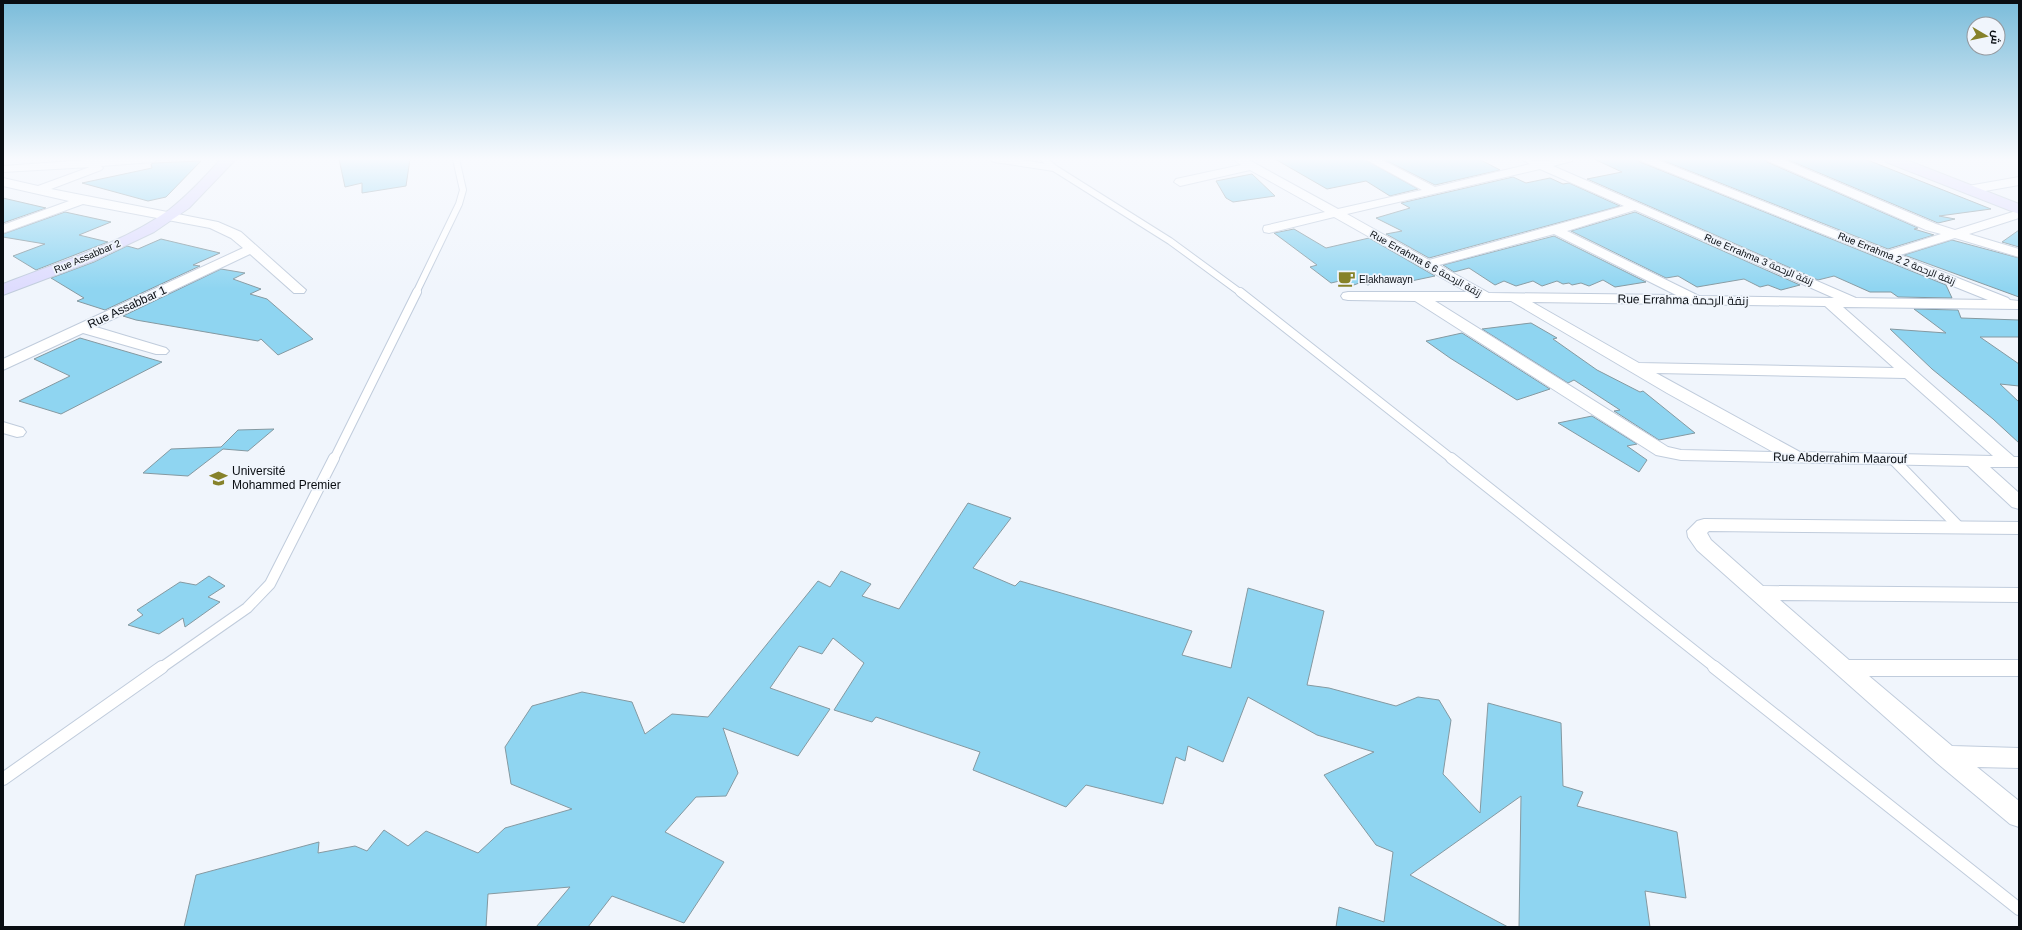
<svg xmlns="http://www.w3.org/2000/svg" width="2022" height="930" font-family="Helvetica,Cairo,sans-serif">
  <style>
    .building { fill: #8fd5f1; stroke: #8599a1 }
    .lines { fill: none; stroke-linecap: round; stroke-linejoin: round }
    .lane-far3-casing { stroke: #c0ccdc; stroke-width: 8 }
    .lane-far2-casing { stroke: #c0ccdc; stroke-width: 10 }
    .lane-far1-casing { stroke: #c0ccdc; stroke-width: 12 }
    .lane-casing { stroke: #c0ccdc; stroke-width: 14 }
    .street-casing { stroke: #c0ccdc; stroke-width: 2 }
    .secondary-casing { stroke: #c0ccdc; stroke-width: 2 }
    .lane-far3 { stroke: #fff; stroke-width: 6 }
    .lane-far2 { stroke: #fff; stroke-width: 8 }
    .lane-far1 { stroke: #fff; stroke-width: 10 }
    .lane { stroke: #fff; stroke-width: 12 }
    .street { fill: #fff; fill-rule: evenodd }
    .secondary { fill: #dedcfe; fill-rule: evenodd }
    .labels { text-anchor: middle; stroke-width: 3.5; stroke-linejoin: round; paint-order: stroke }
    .far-street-label { font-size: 10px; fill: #090d12; stroke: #f0f5fc }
    .far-poi-label { font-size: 10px; fill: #090d12; stroke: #f0f5fc; text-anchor: start }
    .street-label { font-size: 12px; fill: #090d12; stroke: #f0f5fc }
    .poi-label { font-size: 12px; fill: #090d12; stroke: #f0f5fc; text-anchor: start }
  </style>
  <rect width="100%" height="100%" fill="#f0f5fc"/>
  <path class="building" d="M339,159h71l-4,27 -44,7v-10l-17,4z
    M1275,159h89l54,30 -28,7 -24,-15 -39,8z
    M1383,159h96l21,11 -65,15z
    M1594,159h44l2,3 306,123 6,13 -54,-1 -7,-5h-21l-36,-16 -16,4 -231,-101 35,-7z
    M1659,159h106l2,3 151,66 -4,1 20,6 -46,14z
    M1786,159h79l126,50 -52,7 16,3 -17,4z
    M201,161l-35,36 -18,4 -66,-18 70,-15 -1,-4 3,-1z
    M1252,174l23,22 -42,6 -7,-4 -10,-17z
    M1513,177l13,6 24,-5 13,6 6,-1 51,23 -191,52 -43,-24 16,-3 -26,-13 34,-10 -9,-5z
    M3,198l43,10 -43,15z
    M65,212l46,10 -32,13 29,7 -72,28 -23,-14 32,-12 -42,-7v-3z
    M1635,212l165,73 -19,5 -13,-5 -8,2 -16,-8 -47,8 -19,-11 -12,2 -95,-47z
    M1294,229l32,19 43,-10 66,38 -38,8 -12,-8 -17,9 -6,-3 -11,4 -7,-6 -13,3 -21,-16 7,-2 -43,-32z
    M2019,230v17l-17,-5z
    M1554,236l92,46 -31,5 -12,-7 -14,6 -8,-3 -9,2 -3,-2 -6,1 -6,-3 -15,5 -9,-5 -17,5 -12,-5 -9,4 -26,-17 -15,4 -11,-7z
    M161,239l59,14 -27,12 7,1 -95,44 -28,-9 7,-3 -33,-20 43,-16 33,-16 11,3z
    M1952,240l67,18v39l-115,-42z
    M221,269l24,4 -12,6 28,10 -11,5 17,5 46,40 -35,16 -17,-16 -3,2 -122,-21 -13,-4z
    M1914,309l44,1 3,8 58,2v17h-39l39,27v22l-19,-2 19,18v41l-26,-24 -61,-50 -42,-40 56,4z
    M1531,323l26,15 -4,1 44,31 43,22 3,-1 52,42 -36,7 -45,-29 6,-1 -46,-30 -6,3 -86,-54z
    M1462,333l88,56 -33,11 -67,-42 -24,-17z
    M80,338l82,24 -101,52 -42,-13 51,-25 -36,-17z
    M1592,416l45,28 -10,2 20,14 -8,12 -81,-49z
    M274,429l-26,22 -25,-2 -35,27 -45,-3 28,-24 50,-2 17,-17z
    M968,503l43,15 -38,50 42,18 5,-5 172,50 -10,24 49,13 17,-80 76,23 -17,74 22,3 67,18 22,-9 21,3 12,20 -8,54 37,39 8,-110 73,20 2,63 20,6 -6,14 100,26 9,66 -41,-7 5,36h-131l2,-131 -111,79 98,52h-172l3,-20 45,15 9,-70 -17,-7 -52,-70 50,-23 -57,-17 -69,-38 -25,65 -35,-16 -3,15 -9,-4 -13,47 -77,-19 -20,22 -93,-37 7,-18 -104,-35 -4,5 -38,-12 30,-47 -31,-25 -11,16 -23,-8 -29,42 60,21 -32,47 -75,-28 15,45 -12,23 -30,1 -31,35 59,30 -40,61 -72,-27 -24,31h-52l34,-40 -82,7 -2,33h-302l12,-52 123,-33 -1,11 37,-7 12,5 17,-21 24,16 18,-15 52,22 27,-25 67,-19 -61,-25 -6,-37 27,-41 50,-14 50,10 13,32 27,-20 36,3 110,-136 12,6 11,-16 30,13 -9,12 37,13z
    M209,576l16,10 -17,11 12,5 -35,25 -2,-9 -24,16 -31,-9 15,-10 -6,-5 43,-28 16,3z"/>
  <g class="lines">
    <defs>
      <path id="lane-far3" d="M995,159l59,9
        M1044,159l10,9 116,73 71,52
        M416,293l43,-89 4,-14 -7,-31"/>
      <path id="lane-far2" d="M1240,292l212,167
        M334,459l83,-167"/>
      <path id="lane-far1" d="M1451,458l265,210
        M1893,459l66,68
        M161,668l86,-60 23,-24 64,-126"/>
      <path id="lane" d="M1714,667l305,242
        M3,779l159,-112"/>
      <path id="street" d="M101,159h58l-6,3 -52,4 2,2 -2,2 -50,19 167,33 23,10 65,58 -2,3h-10l-44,-39 -154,73 70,21 3,3 -3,3h-10l-73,-21 -80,37v-11l240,-111 -12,-10 -21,-10 -127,-24 -80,29v-8l66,-24 -66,-15v-8l35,8 52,-19 -87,5v-6z
        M1233,159h14l91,50 84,-19 -57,-31h15l55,28 95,-23 -9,-5c7,0 18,3 23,2 10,-1 19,-2 30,-2l-2,2 -19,5 303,132 132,2 -347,-139 -2,-2h16l233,92 53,-17 -15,-4 -158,-69 -2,-2h16l154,65 19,6 64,-20v8l-50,16 50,15v8l-64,-19 -55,17 108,43 2,2 9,1v8l-176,-2 171,150h5v10h-29l29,26v16l-7,-2 -44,-41 -287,-6 -25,-5 -241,-154 -67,-1 -5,-1 -2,-3 2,-3 5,-1h119l-133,-75 -65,16 -5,-1 -1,-3 1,-3 61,-14 -75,-42 -70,16 -6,-4 2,-3 65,-14zM1540,169l84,37 -195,54 -82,-46zM1635,210l199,88 -135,-2 -132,-65zM1554,234l122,61 -187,-2 -50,-28zM1435,301h76l156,92 106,59 -92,-2 -13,-3zM1532,302l293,4 69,62 -255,-5zM1656,373l249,5 88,78 -193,-4z
        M2019,177v8l-51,9 -6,-4 6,-4z
        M3,422l20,6 3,4 -3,4 -6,1 -14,-4z
        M1704,519l315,3v12l-310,-3 -2,2 4,7 52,46 256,2v14l-239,-2 69,60h170v16h-150l83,70 67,2v20l-42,-1 42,34v26l-9,-3 -73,-61 -240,-213 -9,-13 -1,-6 10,-10z"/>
      <path id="secondary" d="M221,159h15l-47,49 -35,24 -61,29 -90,34v-11c55,-22 117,-39 166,-74 19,-15 36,-33 52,-51z
        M1884,159h20l115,45v10l-133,-52z"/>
    </defs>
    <use href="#lane-far3" class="lane-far3-casing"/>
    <use href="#lane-far2" class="lane-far2-casing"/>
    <use href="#lane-far1" class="lane-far1-casing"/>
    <use href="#lane" class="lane-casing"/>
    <use href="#street" class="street-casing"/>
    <use href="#secondary" class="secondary-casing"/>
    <use href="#lane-far3" class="lane-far3"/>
    <use href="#lane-far2" class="lane-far2"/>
    <use href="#lane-far1" class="lane-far1"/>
    <use href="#lane" class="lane"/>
    <use href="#street" class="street"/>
    <use href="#secondary" class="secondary"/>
  </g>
  <linearGradient id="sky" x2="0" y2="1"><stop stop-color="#7abcda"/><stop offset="0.55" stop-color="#f8fafe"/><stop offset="1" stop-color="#f8fafe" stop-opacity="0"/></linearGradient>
  <rect width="2022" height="289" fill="url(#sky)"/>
  <defs>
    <symbol id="cafe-bare" viewBox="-9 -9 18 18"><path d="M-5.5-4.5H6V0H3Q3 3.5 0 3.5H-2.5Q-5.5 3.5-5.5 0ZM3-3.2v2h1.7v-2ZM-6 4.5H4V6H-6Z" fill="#86822a" stroke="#f0f5fc" stroke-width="2.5" paint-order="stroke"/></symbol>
    <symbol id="university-bare" viewBox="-9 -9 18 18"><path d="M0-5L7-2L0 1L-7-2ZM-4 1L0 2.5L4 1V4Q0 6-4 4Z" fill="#86822a" stroke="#f0f5fc" stroke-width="2.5" paint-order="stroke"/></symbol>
  </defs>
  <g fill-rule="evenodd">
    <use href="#cafe-bare" x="1334" y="266" width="25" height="25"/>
    <use href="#university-bare" x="206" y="466" width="25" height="25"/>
  </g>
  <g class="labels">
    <g class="far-street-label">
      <text transform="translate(87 256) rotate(-23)" y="4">Rue Assabbar 2</text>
      <text transform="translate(1897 258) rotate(22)" y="4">Rue Errahma 2 2 زنقة الرحمة</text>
      <text transform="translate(1759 259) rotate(23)" y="4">Rue Errahma 3 زنقة الرحمة</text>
      <text transform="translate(1426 263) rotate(29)" y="4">Rue Errahma 6 6 زنقة الرحمة</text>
    </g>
    <g class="far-poi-label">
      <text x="1359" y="283">Elakhawayn</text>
    </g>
    <g class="street-label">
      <text transform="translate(1683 300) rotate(1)" y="4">Rue Errahma زنقة الرحمة</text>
      <text transform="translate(127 307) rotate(-25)" y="4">Rue Assabbar 1</text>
      <text transform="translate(1840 458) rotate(1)" y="4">Rue Abderrahim Maarouf</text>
    </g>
    <g class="poi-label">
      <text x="232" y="475">Université<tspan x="232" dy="14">Mohammed Premier</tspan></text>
    </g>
  </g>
  <rect width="2022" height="930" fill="none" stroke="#090d12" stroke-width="8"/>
  <g transform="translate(1986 36) rotate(99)"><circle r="19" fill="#f0f5fc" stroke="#94989e"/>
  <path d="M0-3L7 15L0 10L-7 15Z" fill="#86822a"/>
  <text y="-6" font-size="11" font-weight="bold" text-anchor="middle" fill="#090d12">ش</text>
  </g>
</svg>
